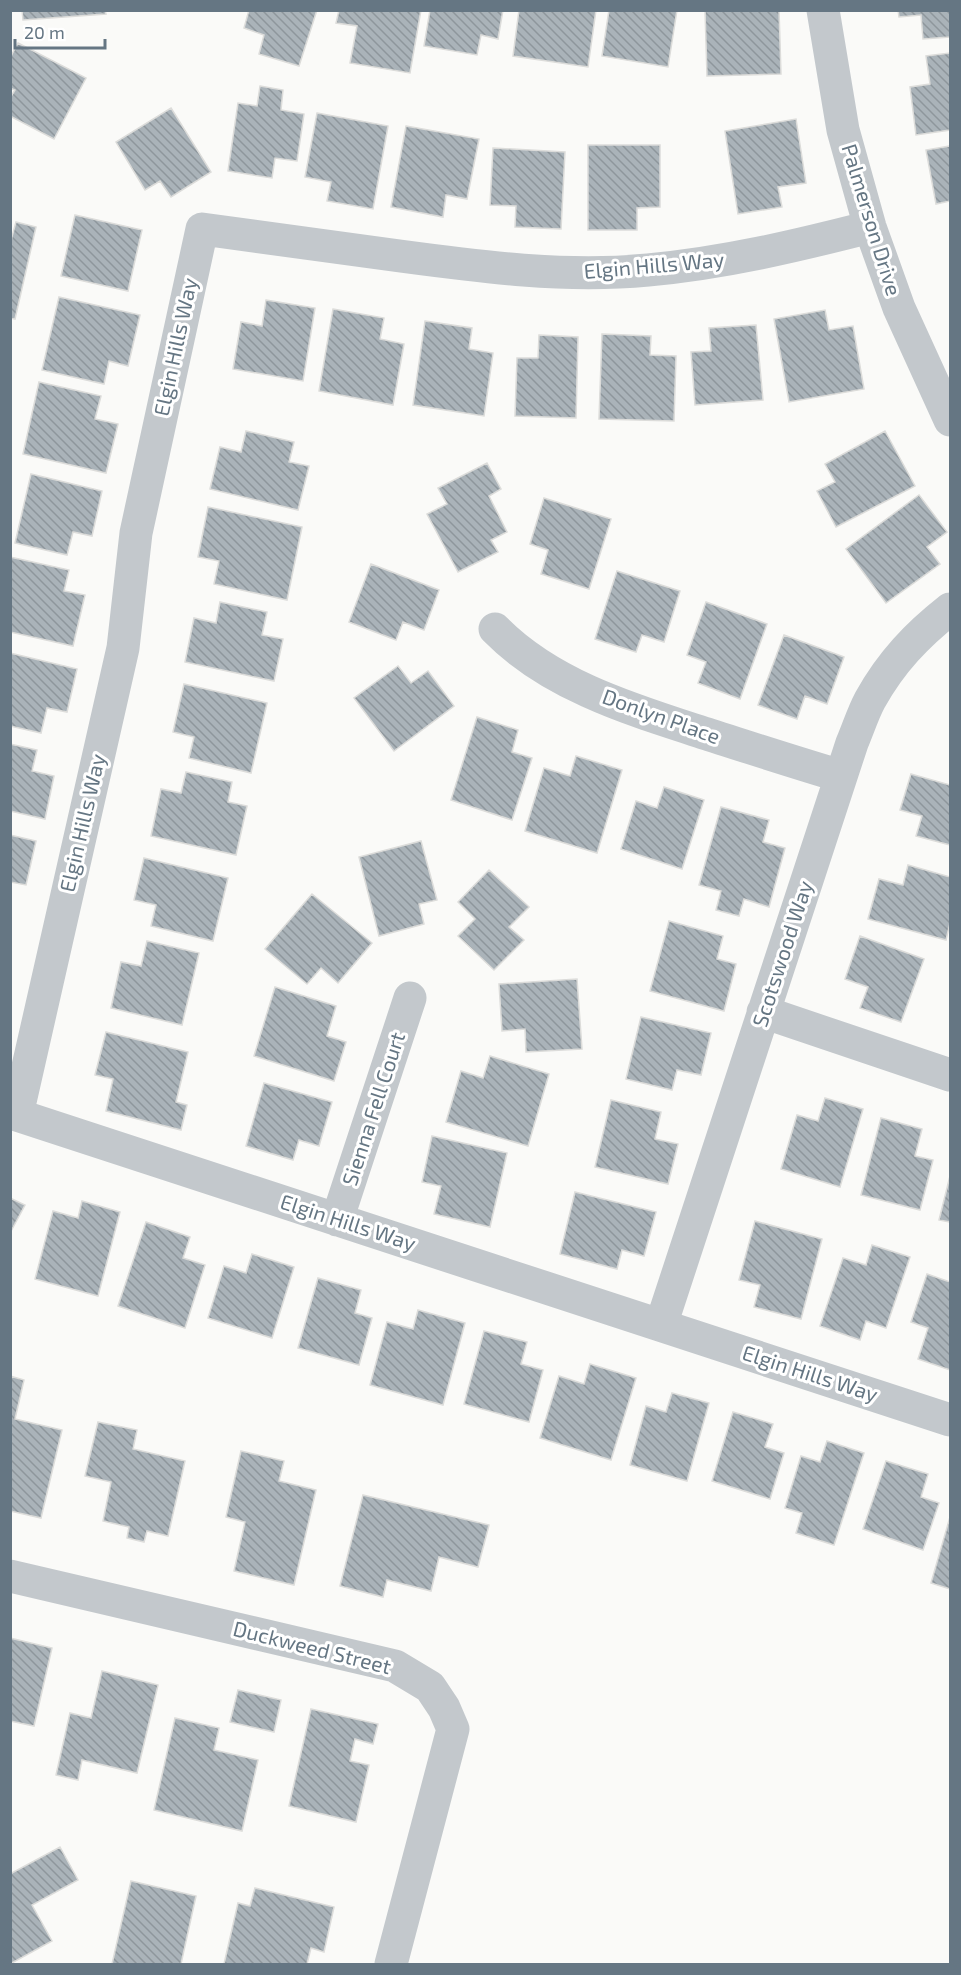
<svg xmlns="http://www.w3.org/2000/svg" width="961" height="1975" font-family="'Exo 2',sans-serif">
  <style>
    .building { fill: url(#building-back-hatch); stroke: #dcdcda; stroke-width: 1.5 }
    .lines { fill: none; stroke-linecap: round; stroke-linejoin: round }
    .minor { stroke: #c3c8cc; stroke-width: 33 }
    .labels { text-anchor: middle; stroke-width: 6; stroke-linejoin: round; paint-order: stroke }
    .street-label { font-size: 21px; fill: #657683; stroke: #fff }
  </style>
  <defs>
    <pattern id="building-back-hatch" width="6" height="6" patternUnits="userSpaceOnUse" patternTransform="scale(1.5)"><rect width="6" height="6" fill="#aab3b9"/><path d="M-1 5l2 2M0 0l6 6M5-1l2 2" fill="none" stroke="#8e969c"/></pattern>
  </defs>
  <rect width="100%" height="100%" fill="#fafaf8"/>
  <path class="building" d="M22,10h83l1,4 -83,6z
    M249,10h68l-18,56 -40,-12 5,-19 -20,-7z
    M339,10h82l-11,63 -60,-10 7,-37 -21,-3z
    M430,10h73l-5,29 -17,-4 -4,20 -53,-9z
    M519,10h77l-8,57 -75,-11z
    M609,10h68l-9,57 -66,-11z
    M705,10h74l2,64 -74,2z
    M898,10h52v27l-27,2 -2,-24 -22,2z
    M18,43l68,35 -32,61 -44,-23v-18l5,-8 -5,-2v-30z
    M950,53v77l-34,5 -6,-48 20,-3 -4,-28z
    M260,86l23,4 -2,20 23,4 -7,47 -22,-3 -3,20 -44,-7 10,-68 19,3z
    M171,108l40,64 -40,25 -11,-16 -15,9 -29,-48z
    M317,113l71,13 -15,83 -46,-8 4,-19 -26,-5z
    M796,119l10,64 -28,4 4,20 -44,7 -13,-83z
    M406,126l73,13 -12,60 -21,-4 -3,22 -52,-10z
    M588,145h72v62l-23,1v22h-49z
    M950,146v55l-14,3 -10,-54z
    M493,148l72,4 -4,77 -46,-2 1,-21 -26,-1z
    M75,215l67,15 -14,61 -67,-15z
    M16,222l20,5 -21,92 -5,-1v-74z
    M59,297l81,18 -12,51 -19,-5 -5,23 -62,-14z
    M266,300l49,8 -12,73 -70,-12 8,-47 21,4z
    M333,309l51,9 -4,21 24,5 -11,61 -74,-14z
    M825,310l4,20 24,-4 11,63 -75,13 -15,-83z
    M425,321l47,7 -3,21 24,4 -9,63 -71,-11z
    M756,325l7,75 -68,5 -4,-53 20,-1 -2,-23z
    M602,334l49,2 -1,19 26,1 -2,65 -75,-2z
    M539,335l39,2 -2,81 -61,-2 2,-58h21z
    M39,382l62,14 -6,23 23,5 -12,49 -83,-19z
    M246,431l48,11 -5,20 20,4 -11,44 -88,-21 10,-42 21,5z
    M885,431l30,55 -79,41 -19,-36 18,-9 -10,-18z
    M487,463l14,26 -12,7 18,36 -16,8 7,12 -40,20 -31,-58 20,-10 -9,-16z
    M31,474l71,17 -10,45 -19,-4 -6,23 -52,-12z
    M919,495l28,37 -20,15 13,17 -54,39 -40,-54z
    M544,498l67,21 -22,70 -48,-15 7,-24 -18,-6z
    M208,507l94,20 -15,73 -73,-16 5,-23 -21,-4z
    M10,557l59,13 -5,21 21,4 -12,51 -63,-14z
    M371,564l68,26 -15,40 -21,-8 -7,18 -47,-18z
    M617,571l63,20 -16,51 -22,-7 -6,17 -41,-13z
    M220,602l47,10 -5,23 21,4 -9,42 -89,-19 9,-44 22,5z
    M706,602l61,22 -27,75 -42,-16 8,-21 -19,-7z
    M784,635l60,22 -17,47 -22,-8 -8,23 -39,-14z
    M10,653l67,16 -10,43 -20,-4 -6,25 -31,-7z
    M398,666l13,17 17,-12 26,35 -60,45 -40,-53z
    M184,684l83,19 -16,70 -62,-15 5,-21 -21,-5z
    M477,717l41,13 -6,22 20,6 -20,62 -61,-20z
    M10,744l27,6 -5,21 22,5 -9,43 -35,-8z
    M576,756l46,14 -25,83 -72,-22 19,-63 26,8z
    M186,772l46,10 -4,20 19,4 -11,49 -85,-19 10,-47 20,4z
    M911,774l39,11v60l-34,-9 6,-20 -22,-6z
    M664,787l40,13 -22,69 -61,-20 15,-48 21,7z
    M721,807l48,13 -6,22 22,6 -16,59 -25,-8 -5,17 -23,-6 5,-19 -22,-6z
    M10,835l26,6 -10,44 -16,-3z
    M421,841l16,59 -18,4 5,20 -45,12 -20,-79z
    M144,858l84,20 -15,63 -62,-15 5,-21 -22,-5z
    M908,865l42,12v46l-4,17 -78,-21 11,-40 24,6z
    M489,870l40,37 -20,20 15,13 -30,30 -36,-34 17,-17 -17,-17z
    M312,894l60,49 -34,40 -17,-15 -14,16 -42,-35z
    M669,921l54,15 -6,23 19,5 -12,47 -74,-20z
    M860,936l64,23 -23,63 -41,-14 8,-21 -23,-8z
    M147,941l52,12 -17,72 -71,-17 10,-46 20,4z
    M577,979l5,70 -56,3 -1,-23 -23,2 -3,-47z
    M275,987l61,19 -9,30 19,6 -12,39 -80,-25z
    M641,1017l70,16 -10,42 -24,-5 -5,20 -46,-11z
    M106,1032l82,20 -12,50 11,3 -6,25 -75,-19 7,-32 -18,-4z
    M490,1056l59,18 -21,72 -82,-24 15,-51 22,7z
    M264,1083l68,19 -13,44 -20,-6 -6,20 -47,-14z
    M825,1098l38,11 -23,78 -59,-18 16,-54 21,6z
    M611,1100l50,12 -6,27 23,5 -10,40 -73,-17z
    M881,1118l41,11 -7,27 18,4 -13,50 -59,-15z
    M432,1136l75,17 -17,74 -56,-13 7,-28 -19,-4z
    M950,1176v46l-11,-2z
    M575,1192l81,20 -12,44 -22,-6 -5,19 -57,-15z
    M10,1198l15,7 -15,28z
    M82,1201l38,11 -22,84 -63,-17 18,-68 25,7z
    M755,1221l67,18 -21,80 -47,-12 6,-22 -21,-5z
    M146,1222l44,15 -7,21 22,7 -20,63 -67,-22z
    M872,1245l38,12 -24,71 -20,-7 -6,19 -40,-14 23,-68 23,7z
    M252,1254l42,13 -22,71 -64,-20 16,-52 22,7z
    M927,1274l23,8v88l-32,-11 10,-31 -17,-6z
    M318,1278l43,12 -6,23 17,5 -13,47 -61,-17z
    M418,1310l47,13 -22,82 -73,-20 17,-63 26,7z
    M484,1331l43,11 -6,22 22,6 -14,52 -65,-18z
    M590,1364l46,14 -25,82 -71,-22 19,-62 25,8z
    M10,1376l14,4 -9,39 47,11 -21,88 -31,-7z
    M672,1393l37,10 -22,78 -57,-16 16,-59 20,6z
    M733,1412l40,12 -8,23 19,6 -14,46 -58,-18z
    M98,1422l39,8 -4,19 52,12 -17,75 -21,-5 -3,11 -17,-4 2,-11 -26,-6 8,-39 -26,-6z
    M827,1441l37,12 -30,92 -38,-12 6,-20 -17,-5 16,-52 19,6z
    M241,1451l43,10 -5,20 37,9 -22,95 -60,-14 11,-49 -19,-5z
    M886,1461l42,13 -7,23 18,6 -16,47 -60,-21z
    M363,1495l126,30 -11,42 -39,-10 -8,34 -44,-11 -4,17 -43,-11z
    M950,1517v72l-19,-6z
    M10,1638l42,10 -18,78 -24,-5z
    M102,1671l56,14 -21,88 -55,-13 -4,20 -22,-5 14,-62 21,5z
    M238,1690l43,10 -7,32 -44,-10z
    M311,1709l67,15 -5,20 -18,-5 -5,22 19,4 -13,57 -67,-16z
    M175,1718l44,10 -5,22 44,10 -16,71 -88,-21z
    M60,1847l18,33 -46,25 20,36 -42,23v-90z
    M131,1881l65,15 -15,68h-69z
    M255,1888l79,19 -10,45 -13,-4 -4,16h-83l14,-61 12,3z"/>
  <g class="lines">
    <path class="minor" d="M823,10l20,120 27,97 29,81 51,112
      M870,227c-74,19 -146,36 -222,43 -83,8 -166,-3 -248,-14 -66,-9 -132,-18 -198,-27l-66,304 -13,115 -106,467 933,305
      M495,629c57,58 141,82 215,106 44,14 87,28 131,41
      M763,1012l187,63
      M337,1220l73,-222
      M661,1325l191,-582c6,-14 11,-30 18,-43 21,-38 47,-65 80,-91
      M10,1576l385,90 35,21 14,21 9,21 -62,235"/>
  </g>
  <g class="labels">
    <g class="street-label">
      <text transform="translate(871 220) rotate(73)" y="7">Palmerson Drive</text>
      <text transform="translate(654 266) rotate(-5)" y="7">Elgin Hills Way</text>
      <text transform="translate(176 347) rotate(-78)" y="7">Elgin Hills Way</text>
      <text transform="translate(661 717) rotate(20)" y="7">Donlyn Place</text>
      <text transform="translate(83 823) rotate(-77)" y="7">Elgin Hills Way</text>
      <text transform="translate(783 954) rotate(-72)" y="7">Scotswood Way</text>
      <text transform="translate(374 1109) rotate(-72)" y="7">Sienna Fell Court</text>
      <text transform="translate(348 1223) rotate(18)" y="7">Elgin Hills Way</text>
      <text transform="translate(810 1374) rotate(18)" y="7">Elgin Hills Way</text>
      <text transform="translate(312 1648) rotate(14)" y="7">Duckweed Street</text>
    </g>
  </g>
  <rect width="961" height="1975" fill="none" stroke="#657683" stroke-width="24"/>
  <path d="M15 39v9h90v-9" fill="none" stroke="#657683" stroke-width="3"/>
  <text x="24" y="39" font-size="18" fill="#657683" stroke="#ffffff" stroke-width="4.5" paint-order="stroke">20 m</text>
</svg>
